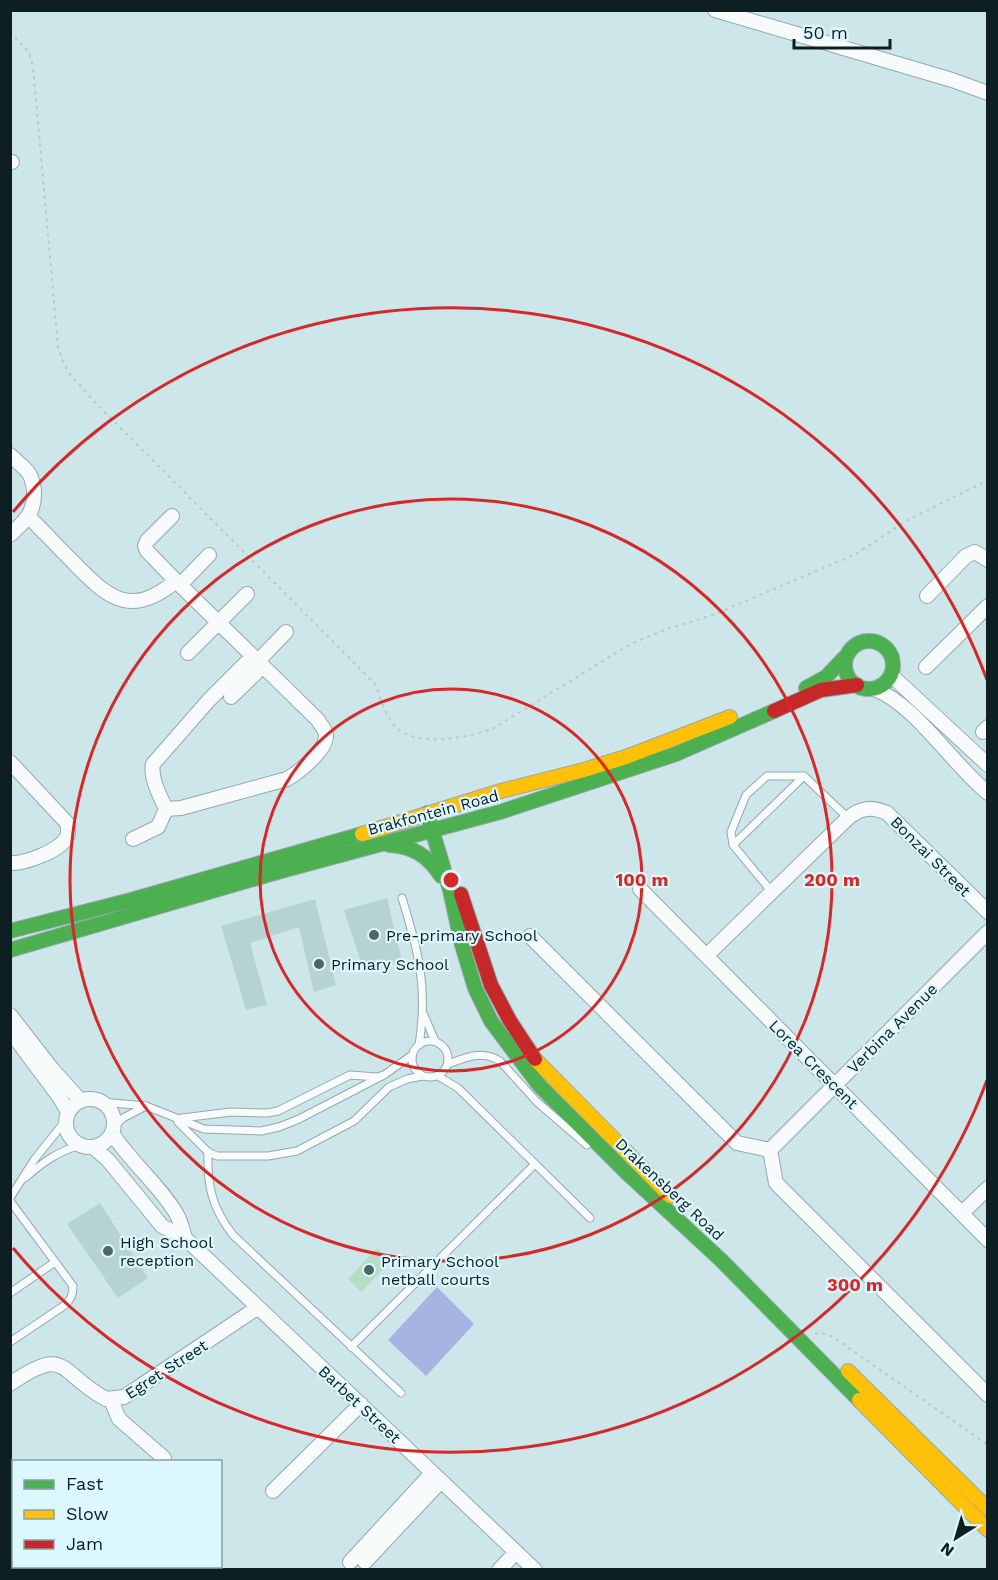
<svg xmlns="http://www.w3.org/2000/svg" width="998" height="1580" font-family="'Work Sans',sans-serif">
  <style>
    .green { fill: #b6ddc5 }
    .water { fill: #a7b4e3 }
    .building { fill: #b6d3d1 }
    .lines { fill: none; stroke-linecap: round; stroke-linejoin: round }
    .lane-casing { stroke: #95a8ac; stroke-width: 9 }
    .street-casing { stroke: #95a8ac; stroke-width: 16 }
    .fast-casing { stroke: #95a8ac; stroke-width: 16 }
    .slow-casing { stroke: #95a8ac; stroke-width: 16 }
    .jam-casing { stroke: #95a8ac; stroke-width: 16 }
    .path { stroke: #bec6c8; stroke-width: 2; stroke-dasharray: 3 4.5; stroke-linecap: butt }
    .lane { stroke: #f8fbfc; stroke-width: 7 }
    .street { stroke: #f8fbfc; stroke-width: 14 }
    .fast { stroke: #4caf50; stroke-width: 14 }
    .slow { stroke: #ffc107; stroke-width: 14 }
    .jam { stroke: #c62828; stroke-width: 14 }
    .ring { fill: none; stroke: #d62828; stroke-width: 3 }
    .poi-dot { fill: #506568; stroke: #dcf7fd; stroke-width: 2 }
    .labels { text-anchor: middle; stroke-width: 4.5; stroke-linejoin: round; paint-order: stroke }
    .street-label { font-size: 16px; fill: #0d1f22; stroke: #dcf7fd }
    .poi-label { font-size: 16px; fill: #0d1f22; stroke: #dcf7fd; text-anchor: start }
    .centre { fill: #d62828; stroke: #dcf7fd; stroke-width: 3 }
    .ring-label { font-size: 18px; text-anchor: middle; font-weight: bold; fill: #d62828; stroke: #dcf7fd; stroke-width: 4.5; stroke-linejoin: round; paint-order: stroke }
  </style>
  <rect width="100%" height="100%" fill="#cde6ea"/>
  <path class="green" d="M377,1248l14,13 -30,31 -13,-13z"/>
  <path class="water" d="M437,1287l37,37 -48,52 -38,-36z"/>
  <path class="building" d="M387,898l15,63 -38,10 -20,-61z
    M315,899l21,86 -22,7 -15,-65 -49,16 17,62 -21,5 -25,-84z
    M100,1203l48,75 -30,20 -51,-74z"/>
  <g class="lines">
    <defs>
      <path id="lane" d="M733,845l71,-69
        M772,892l-39,-47 -2,-13 15,-37 21,-19h37l44,42
        M402,898c17,55 26,90 17,147
        M424,1015l11,26
        M412 1059a18 18 0 1 1 36 0a18 18 0 1 1-36 0Z
        M448,1064c19,-7 34,-14 52,-3l37,41 50,43
        M438,1076l20,12 132,130
        M102,1102l44,4 58,23 57,2 18,-4 20,-8 85,-44
        M182,1118l49,-6 36,1 11,-2 72,-36 27,2 7,-2 28,-20
        M178,1122l30,30 9,4h51l29,-5 57,-30 35,-34 18,-8 16,-3
        M115,1125l8,-7 23,-12
        M208,1152c-1,34 4,56 25,83l168,158
        M25,1178c17,-15 33,-27 56,-33
        M10,1198l24,-38 32,-40
        M10,1201l63,85c0,9 -2,13 -8,19l-55,37
        M10,1293l45,-31
        M351,1347l183,-182"/>
      <path id="street" d="M715,10l237,70 36,13
        M10,162h2
        M10,455c6,6 13,11 18,17 4,5 5,12 6,18 1,23 -8,30 -24,45
        M172,516l-25,25 -2,5 2,5 29,30
        M29,517c15,15 30,31 45,46 35,36 57,55 102,18l142,139c3,6 9,11 8,17 -1,14 -28,36 -39,42l-106,29 -15,1c-6,-13 -16,-31 -13,-45l56,-64 43,-43
        M180,585l29,-30
        M927,596l39,-40 9,-4 13,8
        M188,653l59,-59
        M257,662l29,-30
        M926,667l62,-61
        M891,675l97,90
        M874,689c40,14 79,76 114,104
        M231,697l31,-30
        M983,732l5,-5
        M10,762l57,61c1,5 2,9 0,14 -7,14 -43,27 -57,26
        M133,839l25,-12 8,-18
        M640,889l348,351
        M530,936l207,207 33,7
        M707,955l141,-137c13,-10 23,-12 39,-5l101,99
        M10,1015l42,54 28,31
        M10,1031l50,67 8,14
        M66 1123a24 24 0 1 1 48 0a24 24 0 1 1-48 0Z
        M112,1133c19,30 48,52 65,82 4,7 6,16 8,23
        M93,1147l15,13 54,66 23,12 350,332
        M770,1150l6,33 212,212
        M770,1150l218,-218
        M962,1213l26,-25
        M10,1384c58,-40 48,-11 96,15l18,-2 133,-89
        M111,1400l8,19 45,39
        M273,1491l88,-87
        M10,1555l4,-3
        M350,1562l82,-89
        M365,1562l76,-81
        M28,1566l4,4
        M144,1570l3,-4
        M499,1570l17,-18"/>
      <path id="fast" d="M845 665a24 24 0 1 1 48 0a24 24 0 1 1-48 0Z
        M806,688l20,-11 22,-23
        M427,813l23,77 12,55 13,43 16,33 48,64 89,89 93,86 138,140
        M389,845c24,1 39,11 52,31
        M10,931l121,-31 231,-66
        M10,950l271,-79 219,-59 176,-58 98,-43"/>
      <path id="slow" d="M362,834l139,-43 83,-21 42,-13 104,-40
        M535,1059l135,137
        M848,1371l140,138
        M859,1400l129,130"/>
      <path id="jam" d="M774,711l47,-21 36,-5
        M461,894l30,91 19,36 25,38"/>
    </defs>
    <use href="#lane" class="lane-casing"/>
    <use href="#street" class="street-casing"/>
    <use href="#fast" class="fast-casing"/>
    <use href="#slow" class="slow-casing"/>
    <use href="#jam" class="jam-casing"/>
    <path class="path" d="M10,32l19,20 4,15 25,280 6,17 6,10 21,24 284,286c6,15 10,31 20,42 20,22 74,12 99,2l135,-83 35,-15 49,-15 143,-61 50,-33 82,-41
      M815,1334l6,-1 12,4 155,108"/>
    <use href="#lane" class="lane"/>
    <use href="#street" class="street"/>
    <use href="#fast" class="fast"/>
    <use href="#slow" class="slow"/>
    <use href="#jam" class="jam"/>
  </g>
  <g class="ring">
    <circle cx="451" cy="880" r="191"/>
    <circle cx="451" cy="880" r="381"/>
    <path d="M987 1080A572 572 0 0 1 13 1248M13 512A572 572 0 0 1 987 680"/>
  </g>
  <g class="poi-dot">
    <circle cx="374" cy="935" r="6"/>
    <circle cx="319" cy="964" r="6"/>
    <circle cx="108" cy="1251" r="6"/>
    <circle cx="369" cy="1270" r="6"/>
  </g>
  <g class="labels">
    <g class="street-label">
      <text transform="translate(433 812) rotate(-15)" y="6">Brakfontein Road</text>
      <text transform="translate(931 856) rotate(45)" y="6">Bonzai Street</text>
      <text transform="translate(892 1028) rotate(-45)" y="6">Verbina Avenue</text>
      <text transform="translate(814 1064) rotate(45)" y="6">Lorea Crescent</text>
      <text transform="translate(670 1189) rotate(43)" y="6">Drakensberg Road</text>
      <text transform="translate(166 1369) rotate(-33)" y="6">Egret Street</text>
      <text transform="translate(360 1404) rotate(43)" y="6">Barbet Street</text>
    </g>
    <g class="poi-label">
      <text x="386" y="941">Pre-primary School</text>
      <text x="331" y="970">Primary School</text>
      <text x="120" y="1248">High School<tspan x="120" dy="18">reception</tspan></text>
      <text x="381" y="1267">Primary School<tspan x="381" dy="18">netball courts</tspan></text>
    </g>
  </g>
  <circle cx="451" cy="880" r="9" class="centre"/>
  <g class="ring-label">
    <text x="642" y="886">100 m</text>
    <text x="832" y="886">200 m</text>
    <text x="855" y="1291">300 m</text>
  </g>
  <rect width="998" height="1580" fill="none" stroke="#0d1f22" stroke-width="24"/>
  <rect x="12" y="1460" width="210" height="108" fill="#dcf7fd" stroke="#89a1a5" stroke-width="1.5"/>
  <rect x="24" y="1480" width="30" height="9" fill="#4caf50" stroke="#89a1a5" stroke-width="1.5"/>
  <text x="66" y="1490" font-size="18" fill="#0d1f22">Fast</text>
  <rect x="24" y="1510" width="30" height="9" fill="#ffc107" stroke="#89a1a5" stroke-width="1.5"/>
  <text x="66" y="1520" font-size="18" fill="#0d1f22">Slow</text>
  <rect x="24" y="1540" width="30" height="9" fill="#c62828" stroke="#89a1a5" stroke-width="1.5"/>
  <text x="66" y="1550" font-size="18" fill="#0d1f22">Jam</text>
  <g transform="translate(956 1538) rotate(217)" stroke="#dcf7fd" stroke-width="4.5" paint-order="stroke">
  <path d="M0-4.5L10 22L0 15L-10 22Z" fill="#0d1f22"/>
  <text y="-9" font-size="16" font-weight="bold" text-anchor="middle" fill="#0d1f22">N</text>
  </g>
  <path d="M794 39v9h96v-9" fill="none" stroke="#0d1f22" stroke-width="3"/>
  <text x="803" y="39" font-size="18" fill="#0d1f22" stroke="#dcf7fd" stroke-width="4.5" paint-order="stroke">50 m</text>
</svg>
